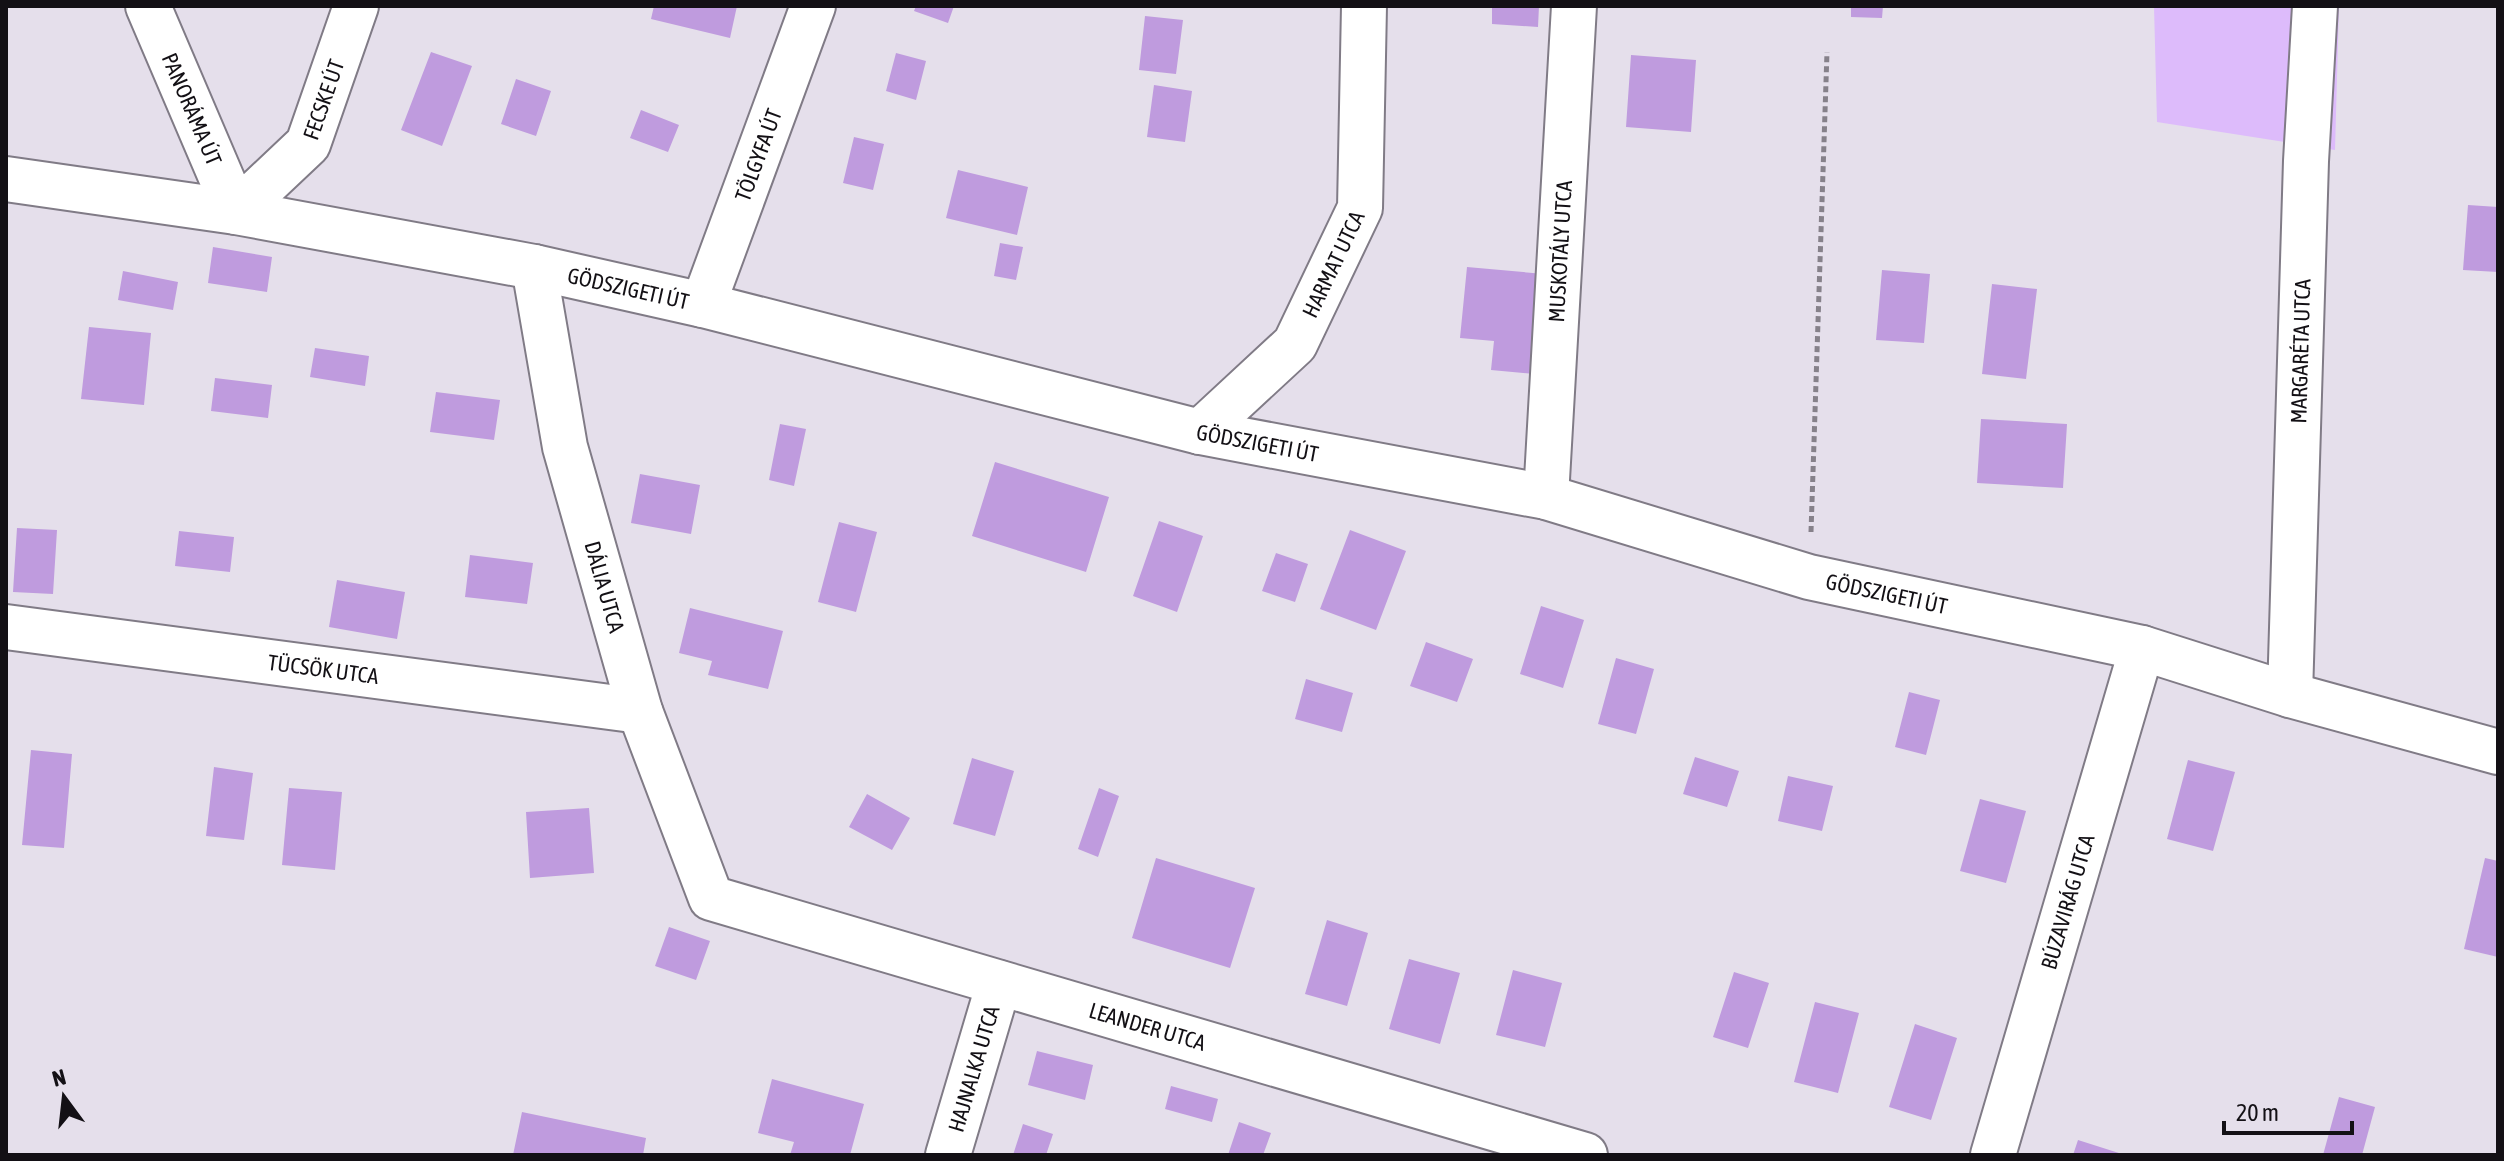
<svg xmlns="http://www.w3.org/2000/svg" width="2504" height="1161" font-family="'Asap Condensed',sans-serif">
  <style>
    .green { fill: #ddbbfb }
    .building { fill: #bf9bde }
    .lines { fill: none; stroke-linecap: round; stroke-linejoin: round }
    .minor-casing { stroke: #807b86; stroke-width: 48 }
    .path { stroke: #86818a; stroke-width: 5; stroke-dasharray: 6 4; stroke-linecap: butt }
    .minor { stroke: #fff; stroke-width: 44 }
    .labels { text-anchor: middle; stroke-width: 8; stroke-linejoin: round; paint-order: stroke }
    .street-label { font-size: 22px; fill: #131015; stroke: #e5dfeb }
  </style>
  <rect width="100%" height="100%" fill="#e5dfeb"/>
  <path class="green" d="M2154,6h185l-4,144 -178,-28z"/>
  <path class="building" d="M654,6h83l-7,32 -79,-19z
    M916,6h38l-6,17 -34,-12z
    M1492,6h47l-1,21 -46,-3z
    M1851,6h32l-1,12 -31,-1z
    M1145,16l38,4 -7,54 -37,-4z
    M431,52l41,14 -30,80 -41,-16z
    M896,53l30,8 -10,39 -30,-9z
    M1631,55l65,5 -5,72 -65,-5z
    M516,79l35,12 -15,45 -35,-12z
    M1154,85l38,6 -7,51 -38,-5z
    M641,110l38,15 -11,27 -38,-14z
    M854,137l30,7 -11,46 -30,-7z
    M958,170l70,17 -11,48 -71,-17z
    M2468,205l30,2v65l-35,-2z
    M1000,243l23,4 -7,33 -22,-4z
    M213,247l59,10 -5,35 -59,-9z
    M1467,267l77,7 -10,100 -43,-4 3,-29 -34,-3z
    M1882,270l48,4 -6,69 -48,-3z
    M123,271l55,11 -5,28 -55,-10z
    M1992,284l45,5 -11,90 -44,-5z
    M89,327l62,6 -7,72 -63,-6z
    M315,348l54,8 -4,30 -55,-9z
    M215,378l57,7 -4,33 -57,-7z
    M436,392l64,8 -6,40 -64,-8z
    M1981,419l86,5 -4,64 -86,-5z
    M780,424l26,5 -12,57 -25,-6z
    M995,462l114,35 -23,75 -114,-36z
    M640,474l60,11 -9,49 -60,-11z
    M1159,521l44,15 -26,76 -44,-16z
    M839,522l38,10 -21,80 -38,-10z
    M17,528l40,2 -4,64 -40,-2z
    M1350,530l56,21 -30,79 -56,-21z
    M179,531l55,6 -4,35 -55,-6z
    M1276,553l32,11 -13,38 -33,-11z
    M470,555l63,8 -6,41 -62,-7z
    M337,580l68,12 -8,47 -68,-12z
    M1541,606l43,14 -21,68 -43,-14z
    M690,608l93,23 -15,58 -60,-14 4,-14 -33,-8z
    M1426,642l47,17 -16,43 -47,-16z
    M1616,658l38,11 -18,65 -38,-10z
    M1306,679l47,14 -11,39 -47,-13z
    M1909,692l31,8 -14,55 -31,-8z
    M31,750l41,4 -8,94 -42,-3z
    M1695,757l44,14 -12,36 -44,-13z
    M972,758l42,13 -19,65 -42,-12z
    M2188,760l47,12 -22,79 -46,-12z
    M214,767l39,6 -9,67 -38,-4z
    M1788,776l45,10 -11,45 -44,-10z
    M289,788l53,4 -7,78 -53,-5z
    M1099,788l20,8 -21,61 -20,-8z
    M867,794l43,24 -18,32 -43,-23z
    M1980,799l46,12 -20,72 -46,-12z
    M589,808l5,65 -64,5 -4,-66z
    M1156,858l99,30 -25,80 -98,-30z
    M2485,858l13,3v96l-34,-8z
    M1327,920l41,13 -21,73 -42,-12z
    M669,927l41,14 -14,39 -41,-14z
    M1409,959l51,14 -20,71 -51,-15z
    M1513,970l49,13 -17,64 -49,-12z
    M1734,972l35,11 -21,65 -35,-11z
    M1815,1002l44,11 -21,80 -44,-11z
    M1915,1024l42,14 -26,82 -42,-13z
    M1037,1051l56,14 -8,35 -57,-15z
    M772,1079l92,25 -14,51h-60l4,-13 -36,-9z
    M1171,1086l47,13 -6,23 -47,-13z
    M2339,1097l36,10 -13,48h-39z
    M522,1112l124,26 -3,17h-130z
    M1239,1122l32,11 -8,22h-35z
    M1023,1124l30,10 -7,21h-33z
    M2078,1140l44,14 -1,1h-48z"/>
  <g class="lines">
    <defs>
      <g id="minor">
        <path id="s1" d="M148,6l88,206 72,-68 48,-138"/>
        <path id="s2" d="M6,179l230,33 298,55 169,38 497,127 346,65 263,80 333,71 148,47 208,57"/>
        <path id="s3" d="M534,267l31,180 75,264 71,187 874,257"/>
        <path id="s4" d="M703,305l110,-299"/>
        <path id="s5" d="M1200,432l95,-88 65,-136 4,-202"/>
        <path id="s6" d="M1546,497l28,-491"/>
        <path id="s7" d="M6,627l634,84"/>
        <path id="s8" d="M2290,695l16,-534 9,-155"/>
        <path id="s9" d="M948,1155l51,-172"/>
        <path id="s10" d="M1993,1155l149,-507"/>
      </g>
    </defs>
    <use href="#minor" class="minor-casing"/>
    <path class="path" d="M1811,532l16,-480"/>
    <use href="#minor" class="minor"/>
  </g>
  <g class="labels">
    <g class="street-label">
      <text dy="8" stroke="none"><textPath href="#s1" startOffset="370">FECSKE ÚT</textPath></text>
      <text dy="8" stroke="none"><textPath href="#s1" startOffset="112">PANORÁMA ÚT</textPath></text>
      <text dy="8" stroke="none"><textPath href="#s4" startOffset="160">TÖLGYFA ÚT</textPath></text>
      <text dy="8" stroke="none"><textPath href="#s6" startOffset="246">MUSKOTÁLY UTCA</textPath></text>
      <text dy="8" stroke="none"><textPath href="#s5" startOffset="218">HARMAT UTCA</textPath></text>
      <text dy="8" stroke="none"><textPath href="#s2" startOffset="632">GÖDSZIGETI ÚT</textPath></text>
      <text dy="8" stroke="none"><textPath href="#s8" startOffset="344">MARGARÉTA UTCA</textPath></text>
      <text dy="8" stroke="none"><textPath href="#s2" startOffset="1280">GÖDSZIGETI ÚT</textPath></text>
      <text dy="8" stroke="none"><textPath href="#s3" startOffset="328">DÁLIA UTCA</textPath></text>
      <text dy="8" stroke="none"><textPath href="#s2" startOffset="1928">GÖDSZIGETI ÚT</textPath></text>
      <text dy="8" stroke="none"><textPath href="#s7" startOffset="320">TÜCSÖK UTCA</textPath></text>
      <text dy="8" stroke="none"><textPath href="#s10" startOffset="264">BÚZAVIRÁG UTCA</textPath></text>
      <text dy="8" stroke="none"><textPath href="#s3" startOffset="1112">LEANDER UTCA</textPath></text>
      <text dy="8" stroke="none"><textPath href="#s9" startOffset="90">HAJNALKA UTCA</textPath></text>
    </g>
  </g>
  <rect width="2504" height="1161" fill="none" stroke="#131015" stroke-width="16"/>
  <g transform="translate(64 1097) rotate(345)" stroke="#e5dfeb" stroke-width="6" paint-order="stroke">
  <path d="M0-6L14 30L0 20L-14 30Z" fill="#131015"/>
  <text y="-12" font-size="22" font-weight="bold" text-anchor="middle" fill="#131015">N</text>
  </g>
  <path d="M2224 1121v12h128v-12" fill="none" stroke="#131015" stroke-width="4"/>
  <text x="2236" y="1121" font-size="24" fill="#131015" stroke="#e5dfeb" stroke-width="6" paint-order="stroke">20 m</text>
</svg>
